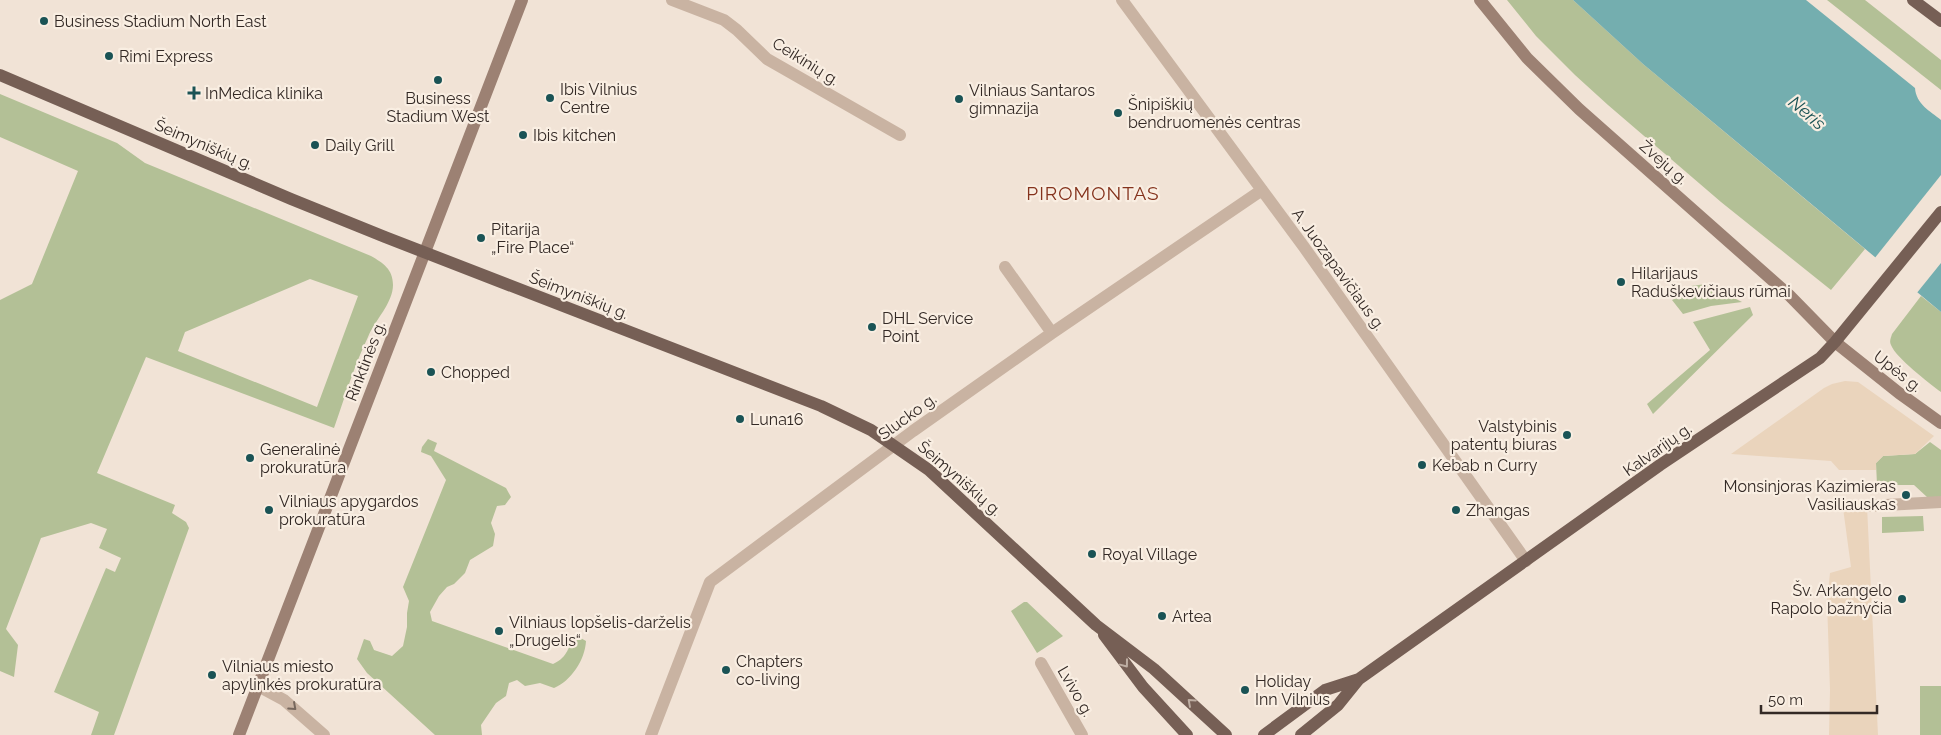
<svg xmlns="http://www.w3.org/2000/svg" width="1941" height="735" font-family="Raleway,sans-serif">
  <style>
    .green { fill: #b3c096; fill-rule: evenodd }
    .plaza { fill: #ead4bc }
    .water { fill: #74aeaf }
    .pier { fill: #f1e3d6 }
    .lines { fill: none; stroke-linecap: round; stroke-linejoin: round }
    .street { stroke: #c9b3a2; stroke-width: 12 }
    .secondary { stroke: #9c8173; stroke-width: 12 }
    .primary { stroke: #765f55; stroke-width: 12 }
    .oneway { stroke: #beaea3 }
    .oneway2 { stroke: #76675d }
    .poi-dot { fill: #1a5355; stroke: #f9eee2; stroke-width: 2 }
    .labels { text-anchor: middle; stroke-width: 4.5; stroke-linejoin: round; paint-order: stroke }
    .poi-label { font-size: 16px; fill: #332925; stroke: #f9eee2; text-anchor: start }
    .street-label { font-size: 16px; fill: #332925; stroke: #f9eee2 }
    .water-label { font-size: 18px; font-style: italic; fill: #1a5355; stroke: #f9eee2 }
    .quarter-label { font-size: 19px; letter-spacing: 1px; fill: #84321c; stroke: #f9eee2 }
  </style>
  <rect width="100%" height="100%" fill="#f1e3d6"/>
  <path class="green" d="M1507,0h66l70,64 222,185 -34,41 -110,-88 -113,-97 -33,-30 -39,-39z
    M1827,0h38l76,60v30z
    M0,94l117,49 28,20 226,93c12,7 22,13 22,29 0,18 -18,35 -25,52 -14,29 -23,60 -34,91l-188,-71 -49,116 78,32 -3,8 14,9 3,6 -75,207h-23l8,-23 -45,-20 52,-124 9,4 6,-14 -22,-10 8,-19 -16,-6 -50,15 -35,91 12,16 -4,32 -14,-6v-371l32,-16 46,-113 -78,-34zM310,279l48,17 -41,111 -139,-56 7,-19z
    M1706,284l36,18 -31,4 -28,8 -11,-14 19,-14z
    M1921,296l20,16v80c-12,-9 -45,-34 -50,-47 -2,-4 0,-7 1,-11z
    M1750,307l3,8 -100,99 -6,-10 63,-54 -17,-28z
    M428,439l9,4 -3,8 72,37 5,9 -6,8 -8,1 -6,17 4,11 -2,12 -23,14 -5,13 -11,11 -7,3 -8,9 -9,16 2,9 121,43c17,-8 13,-17 24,-28l9,5c-1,19 -15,40 -32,47l-14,-5 -15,3 -8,-6 -8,3 -3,13 -10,7 -15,22 1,10h-47l-68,-62 -10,-14 7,-20 6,2 4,9 18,6 11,-10 4,-19v-14l2,-12 -6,-14 43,-107 -15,-24 -10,-4 1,-5z
    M1930,442l11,8v47h-14l-13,-12h-37l-1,-22 7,-7 32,-2z
    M1923,516l1,15 -42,2v-16z
    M1024,602h3l36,34 -26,17 -26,-42z
    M1920,686h21v49h-21z"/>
  <path class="plaza" d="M1845,381l13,1 76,54 -19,18 -32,2 -7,7v7h-37l-8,-9 -100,-7 93,-66 8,-4z
    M1856,506h11l11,229h-49l1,-45 -3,-89 3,-28 21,-6 -8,-59z"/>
  <path class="water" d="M1573,0h233l109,88c1,16 15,23 26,32v192l-298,-248z"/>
  <path class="pier" d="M1941,175v88l-25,31 -42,-35z"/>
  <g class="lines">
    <path class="street" d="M672,0l52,20 13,10 30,29 133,76
      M1122,0l182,247 222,314
      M1005,267l47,66
      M1867,506l74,-4
      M1041,663l41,72
      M258,686l26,14 40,35
      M651,735l59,-153 203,-151 139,-98 210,-143"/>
    <path class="secondary" d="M1480,0l47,58 52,51 210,186 46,47 64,51 42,30
      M239,735l283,-735"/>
    <path class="primary" d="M1913,0l28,21
      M0,75l291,124 94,38 436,169 50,24 58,40 167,155 58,44 72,66
      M1104,635l39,52 44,48
      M1264,735l61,-45 34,-11
      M1301,735l37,-30 21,-26 301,-214 160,-107 15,-16 106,-130"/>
  </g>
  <defs><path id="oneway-chevron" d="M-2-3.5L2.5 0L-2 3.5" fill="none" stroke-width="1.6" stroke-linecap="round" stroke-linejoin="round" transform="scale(1.25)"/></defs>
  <g class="oneway">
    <use href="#oneway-chevron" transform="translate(1125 664) rotate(53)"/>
    <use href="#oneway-chevron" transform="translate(1191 702) rotate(-138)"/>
  </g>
  <use class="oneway2" href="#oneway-chevron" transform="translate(293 707) rotate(42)"/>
  <g class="poi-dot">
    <circle cx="44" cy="21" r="5"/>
    <circle cx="109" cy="56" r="5"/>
    <circle cx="438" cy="80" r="5"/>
    <path d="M191.5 85.5h5v5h5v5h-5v5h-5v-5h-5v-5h5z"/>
    <circle cx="550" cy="98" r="5"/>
    <circle cx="959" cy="99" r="5"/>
    <circle cx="1118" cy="113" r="5"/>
    <circle cx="523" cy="135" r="5"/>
    <circle cx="315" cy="145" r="5"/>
    <circle cx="481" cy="238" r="5"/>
    <circle cx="1621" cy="282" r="5"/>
    <circle cx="872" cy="327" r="5"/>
    <circle cx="431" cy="372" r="5"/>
    <circle cx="740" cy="419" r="5"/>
    <circle cx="1567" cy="435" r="5"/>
    <circle cx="250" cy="458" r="5"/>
    <circle cx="1422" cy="465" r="5"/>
    <circle cx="1906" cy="495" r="5"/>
    <circle cx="269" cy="510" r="5"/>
    <circle cx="1456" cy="510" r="5"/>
    <circle cx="1092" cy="554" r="5"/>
    <circle cx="1902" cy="599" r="5"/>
    <circle cx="1162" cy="616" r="5"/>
    <circle cx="499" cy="631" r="5"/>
    <circle cx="726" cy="670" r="5"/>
    <circle cx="212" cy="675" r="5"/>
    <circle cx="1245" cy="690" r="5"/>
  </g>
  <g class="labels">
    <g class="poi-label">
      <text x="54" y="27">Business Stadium North East</text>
      <text x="119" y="62">Rimi Express</text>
      <text x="560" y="95">Ibis Vilnius<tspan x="560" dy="18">Centre</tspan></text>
      <text x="969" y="96">Vilniaus Santaros<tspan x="969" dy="18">gimnazija</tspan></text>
      <text x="205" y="99">InMedica klinika</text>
      <text x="438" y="104" text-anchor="middle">Business<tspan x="438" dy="18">Stadium West</tspan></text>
      <text x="1128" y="110">Šnipiškių<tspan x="1128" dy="18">bendruomenės centras</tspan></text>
      <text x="533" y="141">Ibis kitchen</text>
      <text x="325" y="151">Daily Grill</text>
      <text x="491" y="235">Pitarija<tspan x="491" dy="18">„Fire Place“</tspan></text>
      <text x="1631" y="279">Hilarijaus<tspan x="1631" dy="18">Raduškevičiaus rūmai</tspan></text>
      <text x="882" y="324">DHL Service<tspan x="882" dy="18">Point</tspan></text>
      <text x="441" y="378">Chopped</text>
      <text x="750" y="425">Luna16</text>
      <text x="1557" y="432" text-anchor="end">Valstybinis<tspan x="1557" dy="18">patentų biuras</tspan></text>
      <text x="260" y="455">Generalinė<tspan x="260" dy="18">prokuratūra</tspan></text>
      <text x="1432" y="471">Kebab n Curry</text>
      <text x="1896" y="492" text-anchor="end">Monsinjoras Kazimieras<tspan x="1896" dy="18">Vasiliauskas</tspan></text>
      <text x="279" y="507">Vilniaus apygardos<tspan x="279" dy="18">prokuratūra</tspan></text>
      <text x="1466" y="516">Zhangas</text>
      <text x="1102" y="560">Royal Village</text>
      <text x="1892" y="596" text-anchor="end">Šv. Arkangelo<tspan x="1892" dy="18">Rapolo bažnyčia</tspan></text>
      <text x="1172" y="622">Artea</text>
      <text x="509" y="628">Vilniaus lopšelis-darželis<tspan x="509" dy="18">„Drugelis“</tspan></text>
      <text x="736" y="667">Chapters<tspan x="736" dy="18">co-living</tspan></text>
      <text x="222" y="672">Vilniaus miesto<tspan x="222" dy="18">apylinkės prokuratūra</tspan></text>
      <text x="1255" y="687">Holiday<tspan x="1255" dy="18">Inn Vilnius</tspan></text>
    </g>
    <g class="street-label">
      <text transform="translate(806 61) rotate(32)" y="6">Ceikinių g.</text>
      <text transform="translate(204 144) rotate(23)" y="6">Šeimyniškių g.</text>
      <text transform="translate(1664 162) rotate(41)" y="6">Žvejų g.</text>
      <text transform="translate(1339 269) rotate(54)" y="6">A. Juozapavičiaus g.</text>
      <text transform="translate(579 295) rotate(21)" y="6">Šeimyniškių g.</text>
      <text transform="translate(365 361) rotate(-69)" y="6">Rinktinės g.</text>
      <text transform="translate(1898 371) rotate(38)" y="6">Upės g.</text>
      <text transform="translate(907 416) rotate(-36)" y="6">Slucko g.</text>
      <text transform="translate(1657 449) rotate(-35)" y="6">Kalvarijų g.</text>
      <text transform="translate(960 478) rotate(41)" y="6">Šeimyniškių g.</text>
      <text transform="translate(1076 691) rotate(60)" y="6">Lvivo g.</text>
    </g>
    <g class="water-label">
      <text transform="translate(1807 113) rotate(40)" y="6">Neris</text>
    </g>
    <g class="quarter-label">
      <text x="1093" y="200">PIROMONTAS</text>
    </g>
  </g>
  <path d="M1761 705v8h116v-8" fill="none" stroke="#332925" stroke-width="2.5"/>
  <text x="1768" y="705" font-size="15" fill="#332925" stroke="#f9eee2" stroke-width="4" paint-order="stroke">50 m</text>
</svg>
